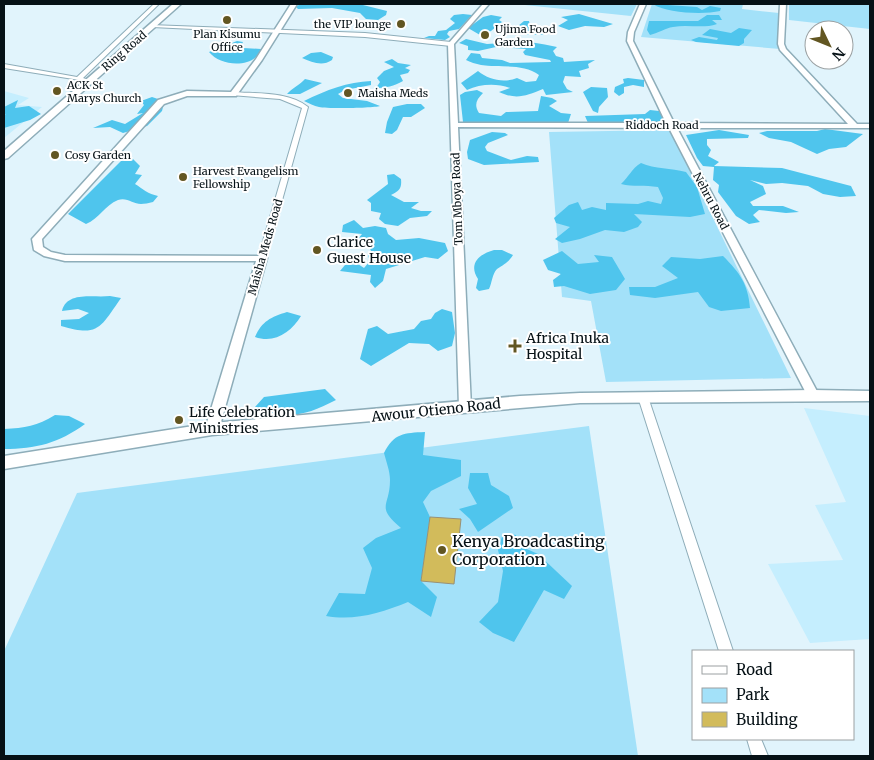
<svg xmlns="http://www.w3.org/2000/svg" width="874" height="760" font-family="Merriweather,serif">
  <style>
    .built { fill: #c5eefe }
    .green { fill: #a3e1f9 }
    .forest { fill: #4fc5ed }
    .building { fill: #d2bb5b; stroke: #989177 }
    .lines { fill: none; stroke-linecap: round; stroke-linejoin: round }
    .minor-casing { stroke: #8eadb9; stroke-width: 2 }
    .tertiary-casing { stroke: #8eadb9; stroke-width: 3 }
    .secondary-casing { stroke: #8eadb9; stroke-width: 3 }
    .minor { fill: #fff; fill-rule: evenodd }
    .tertiary { fill: #fff; fill-rule: evenodd }
    .secondary { fill: #fff; fill-rule: evenodd }
    .poi-dot { fill: #625622; stroke: #fff; stroke-width: 2 }
    .labels { text-anchor: middle; stroke-width: 4; stroke-linejoin: round; paint-order: stroke }
    .far-poi-label { font-size: 11px; fill: #061116; stroke: #fff; text-anchor: start }
    .far-street-label { font-size: 11px; fill: #061116; stroke: #fff }
    .poi-label { font-size: 14px; fill: #061116; stroke: #fff; text-anchor: start }
    .street-label { font-size: 14px; fill: #061116; stroke: #fff }
    .near-poi-label { font-size: 16px; fill: #061116; stroke: #fff; text-anchor: start }
  </style>
  <rect width="100%" height="100%" fill="#e1f4fc"/>
  <path class="built" d="M4,91l25,7 -11,7 24,2 -38,31z
    M804,408l66,8v223l-60,4 -42,-79 75,-4 -28,-55 31,-3z"/>
  <path class="green" d="M515,4h122l-6,12z
    M652,4h91l-1,5 37,4 1,36 -139,-12z
    M789,4h81v25l-81,-9z
    M670,130l121,248 -185,4 -15,-81 -29,-4 -13,-165z
    M589,426l49,330h-634v-105l73,-158z"/>
  <path class="forest" d="M300,4l20,1 39,-1 28,7 -1,4 -8,5 -12,-1 -6,-6 -28,-5 -34,1 -2,-2z
    M653,4l44,3 5,3 8,-4 11,2 -1,3c-17,4 -54,2 -67,-7z
    M463,14l9,1 -13,14 -10,2 -2,3 3,3 -5,3 -21,-2 5,-2h6l3,-5 8,-1 9,-7 -5,-4 4,-4z
    M579,14l34,10 -9,3 -19,-1 -16,4 -11,-4 10,-6 -7,-3z
    M491,15l11,2 -3,3 3,2 -11,9 -11,4 -12,-7 15,-11z
    M707,15h12l3,5h-10l5,4c-14,5 -29,0 -44,3 -8,1 -14,6 -23,8l-3,-5 2,-9h49z
    M524,21h5l1,5 15,2 4,5c-10,5 -36,-1 -47,-2l-2,-3 7,-3 11,1z
    M739,28l13,2 -8,9v4l-5,3 -43,-4 -5,-2 8,-3 18,3 1,-2 -16,-3 8,-6 21,4z
    M466,39l21,5 15,-1 1,-4c19,2 36,4 54,8l-4,4 3,5 7,2 1,4 31,-2 -7,4 1,4 -10,3 2,6 -16,-1 -2,6 4,7 6,3 -27,3 -3,-6c-17,7 -27,11 -44,3l11,-4c-14,-5 -30,-4 -43,2l-6,-7 17,-12c11,9 26,12 39,7l9,4 10,-1 3,-6c-16,-12 -40,-7 -58,-10 -5,-1 -11,-3 -15,-5l5,-7 9,1 2,4 20,2 8,3 41,-1 -1,-2 -25,-5 -2,-3 3,-3 -30,-2 -18,4 -10,-1v-4l-9,-3z
    M237,41l6,1 -2,4 2,2 18,1 3,3c-6,2 -11,9 -17,10 -13,4 -30,0 -38,-10z
    M321,52l12,5 -1,3c-10,7 -20,2 -30,-2l9,-5z
    M392,59l6,4 13,2 -6,3 5,2 -2,3 -8,2 3,6c-9,5 -17,7 -27,7l4,-6 -3,-4 7,-7 10,-4 -10,-5z
    M628,78l16,2v7l-11,-2 -9,2v6l-5,3 -5,-4 1,-5 9,-4 -1,-4z
    M305,79l17,4 -22,11h-13c5,-6 13,-9 18,-15z
    M371,81v4l-26,5 -7,4 5,4 24,3 13,5c-6,2 -53,3 -61,1 -5,-1 -10,-4 -15,-6 22,-11 44,-19 67,-20z
    M591,87l16,1 1,9 -9,10 -1,6 -5,-2 -10,-19z
    M477,90l6,3c-7,7 -9,12 -4,20l22,3 5,-4 32,-1 3,-15 11,2 5,3 -8,5 12,7 10,1 -3,9h-91l-14,-1 -3,-27 5,-3z
    M152,97l6,2 5,8 -1,4 -15,15 -24,7 -13,-6 -17,1 19,-8 13,4 18,-11 -6,1 7,-9 -3,-4z
    M18,100l-3,8 14,-2 12,8 -11,6 -26,8v-13l2,-1h-2v-7z
    M407,104h14l4,4 -14,9h-8l-6,13 -5,4 -7,-1 2,-11 6,-15z
    M650,110l9,1 5,8 -2,4h-74l-3,-7 60,-2z
    M825,129l38,5 -17,13 -17,2 -12,5 -26,-12 -22,-4 -10,-5 8,-2h50z
    M719,130l30,5 -1,3 -41,1v6l4,5 -3,6 11,6 -5,4 68,2 69,18 5,10 -16,1 -17,-3 -15,-8 -26,-3 -16,1 -16,-4 13,6 3,8 -16,8 3,4h30l16,6 -13,1 -27,-3 -6,5 7,7 -11,2 -13,-8 -18,-24 1,-7 -6,-5 1,-13 -11,-1 -6,-8 -11,-23z
    M492,132l13,1 3,2 -20,8 -3,4 2,4 24,9 16,-4 11,1 1,5 -55,3 -16,-6 -1,-7 3,-12z
    M132,158l8,8 -5,8 7,1 -7,9c8,5 13,10 23,12l-5,6c-4,1 -9,2 -12,2 -8,0 -14,-7 -23,-4 -13,5 -19,19 -32,24l-18,-10 53,-53z
    M641,163c14,6 30,5 45,9l11,15 8,27 -15,3 -56,-3 8,8 -4,5 -14,5 -19,-2 -25,9 -18,4 -7,-4 15,-12 -14,-4 -2,-5 15,-13 9,-3 4,8 10,-3 14,3v-7l32,1 10,-3 13,3 2,-6 -5,-11c-13,-2 -25,0 -37,-3 8,-7 10,-15 20,-21z
    M394,174l7,5c1,10 -2,12 -10,16l13,7h15l-8,6 10,3h11l-5,5 -17,2 -12,8 -13,-2 -6,-5 2,-6 -10,-2v-8l-4,-3 21,-16 -1,-9z
    M354,220l9,8 12,-2 11,2 2,6 8,6 23,-2 26,5 3,8 -10,8 -13,-2 -39,12 -3,12 -8,7 -5,-6 1,-7 -31,-4 5,-6 13,-1 6,4 6,-7 -2,-5 3,-5 -2,-5 -12,-6 5,-6 -20,-2 1,-7z
    M494,250h8l11,5c-5,8 -9,9 -16,14 -5,5 -5,14 -8,20l-10,2 -3,-3 2,-9c-10,-15 1,-25 16,-29z
    M562,251l16,13 21,-2 -5,-7 18,2 13,22 -9,11 -26,4 -26,-8 -10,1 -1,-7 8,-6 -13,-4 -5,-10z
    M723,256c17,17 25,28 27,52l-29,3 -12,-4 -11,-15 -43,6 -25,-3 -1,-8h26l23,-9 -16,-12 9,-9 29,2z
    M110,296l11,2c-21,30 -22,39 -60,28v-6l18,-1 10,-6 -11,-4 -16,2c5,-20 31,-13 48,-15z
    M442,309l10,3 3,21 -3,13 -14,5 -9,-7 -20,-1 -38,23 -11,-7 8,-30 9,-3 11,8 26,-5 7,-8 10,-2 4,-6z
    M287,312l14,4c-10,16 -26,28 -46,21 7,-16 16,-20 32,-25z
    M325,389l11,11c-31,16 -48,20 -81,7l9,-10z
    M55,415l14,1 16,8c-26,19 -49,25 -81,25v-20c21,-1 33,-3 51,-14z
    M425,432l-2,23 38,5v16l-30,15 -8,11 7,15 -9,64 16,16 -6,20 -23,-15c-27,11 -53,19 -82,14l13,-23 26,1 7,-26 -9,-20 13,-10 25,-10c-26,-22 -11,-21 -11,-48 0,-9 -4,-19 -6,-27 10,-20 20,-20 41,-21z
    M470,473h18l3,12 18,11 4,12 -35,24 -8,-13 -11,-10 18,-5 -9,-16z
    M503,533l13,2 4,11 18,8 34,32 -8,13 -20,-9 -30,52 -21,-9 -14,-11 19,-20 5,-31 -5,-21z"/>
  <path class="building" d="M430,517l31,2 -7,65 -33,-3z"/>
  <g class="lines">
    <defs>
      <path id="minor" d="M154,4h5l-76,74 3,1v2l-82,-13v-4l73,13z
        M150,25l215,8 86,9 3,2 -3,2 -86,-9 -213,-10z
        M233,92c24,2 55,-1 75,15l-42,151 -4,2 -4,-2 44,-150 -22,-9 -49,-4v-2z
        M643,393l5,4 85,254h-14l-81,-254z
        M747,739h14l7,17h-16z"/>
      <path id="tertiary" d="M291,4h6l-35,56 -26,36h-49l-23,8 -122,135 1,8 8,5 14,3 201,1 1,2 -48,171 -2,4h-10l-2,-4 51,-168h-191l-21,-5 -10,-6 -2,-11 126,-139 29,-9 44,1 25,-33z
        M483,4h6l-35,40 4,79h208l-39,-82 1,-9 12,-28h6l-12,28 -1,9 41,82 174,1 -68,-74 -2,-6 2,-40h6l-2,40 2,5 71,75h13v4h-193l142,267 -1,3h-10l-1,-3 -138,-267 -211,-1 13,280 -1,3h-10l-1,-3 -11,-363z"/>
      <path id="secondary" d="M173,4h8l-173,154 -4,1v-8z
        M813,390l57,1v10l-290,2 -60,5 -308,27 -208,34v-13l208,-33 308,-27 60,-3z"/>
    </defs>
    <use href="#minor" class="minor-casing"/>
    <use href="#tertiary" class="tertiary-casing"/>
    <use href="#secondary" class="secondary-casing"/>
    <use href="#minor" class="minor"/>
    <use href="#tertiary" class="tertiary"/>
    <use href="#secondary" class="secondary"/>
  </g>
  <g class="poi-dot">
    <circle cx="227" cy="20" r="5"/>
    <circle cx="401" cy="24" r="5"/>
    <circle cx="485" cy="35" r="5"/>
    <circle cx="57" cy="91" r="5"/>
    <circle cx="348" cy="93" r="5"/>
    <circle cx="55" cy="155" r="5"/>
    <circle cx="183" cy="177" r="5"/>
    <circle cx="317" cy="250" r="5"/>
    <path d="M512.5 338.5h5v5h5v5h-5v5h-5v-5h-5v-5h5z"/>
    <circle cx="179" cy="420" r="5"/>
    <circle cx="442" cy="550" r="5"/>
  </g>
  <g class="labels">
    <g class="far-poi-label">
      <text x="391" y="28" text-anchor="end">the VIP lounge</text>
      <text x="495" y="33">Ujima Food<tspan x="495" dy="13">Garden</tspan></text>
      <text x="227" y="38" text-anchor="middle">Plan Kisumu<tspan x="227" dy="13">Office</tspan></text>
      <text x="67" y="89">ACK St<tspan x="67" dy="13">Marys Church</tspan></text>
      <text x="358" y="97">Maisha Meds</text>
      <text x="65" y="159">Cosy Garden</text>
      <text x="193" y="175">Harvest Evangelism<tspan x="193" dy="13">Fellowship</tspan></text>
    </g>
    <g class="far-street-label">
      <text transform="translate(124 51) rotate(-41)" y="4">Ring Road</text>
      <text x="662" y="129">Riddoch Road</text>
      <text transform="translate(457 199) rotate(-92)" y="4">Tom Mboya Road</text>
      <text transform="translate(711 201) rotate(62)" y="4">Nehru Road</text>
      <text transform="translate(265 247) rotate(-74)" y="4">Maisha Meds Road</text>
    </g>
    <g class="poi-label">
      <text x="327" y="247">Clarice<tspan x="327" dy="16">Guest House</tspan></text>
      <text x="526" y="343">Africa Inuka<tspan x="526" dy="16">Hospital</tspan></text>
      <text x="189" y="417">Life Celebration<tspan x="189" dy="16">Ministries</tspan></text>
    </g>
    <g class="street-label">
      <text transform="translate(436 410) rotate(-6)" y="5">Awour Otieno Road</text>
    </g>
    <g class="near-poi-label">
      <text x="452" y="547">Kenya Broadcasting<tspan x="452" dy="18">Corporation</tspan></text>
    </g>
  </g>
  <rect width="874" height="760" fill="none" stroke="#061116" stroke-width="10"/>
  <rect x="692" y="650" width="162" height="90" fill="#ffffff" stroke="#9ba0a2"/>
  <rect x="702" y="666" width="25" height="8" fill="#ffffff" stroke="#9ba0a2"/>
  <text x="736" y="675" font-size="15" fill="#061116">Road</text>
  <rect x="702" y="688" width="25" height="15" fill="#a3e1f9" stroke="#9ba0a2"/>
  <text x="736" y="700" font-size="15" fill="#061116">Park</text>
  <rect x="702" y="712" width="25" height="15" fill="#d2bb5b" stroke="#9ba0a2"/>
  <text x="736" y="725" font-size="15" fill="#061116">Building</text>
  <g transform="translate(829 45) rotate(133)"><circle r="24" fill="#ffffff" stroke="#9ba0a2"/>
  <path d="M0-4L9 19L0 12L-9 19Z" fill="#625622"/>
  <text y="-8" font-size="14" font-weight="bold" text-anchor="middle" fill="#061116">N</text>
  </g>
</svg>
